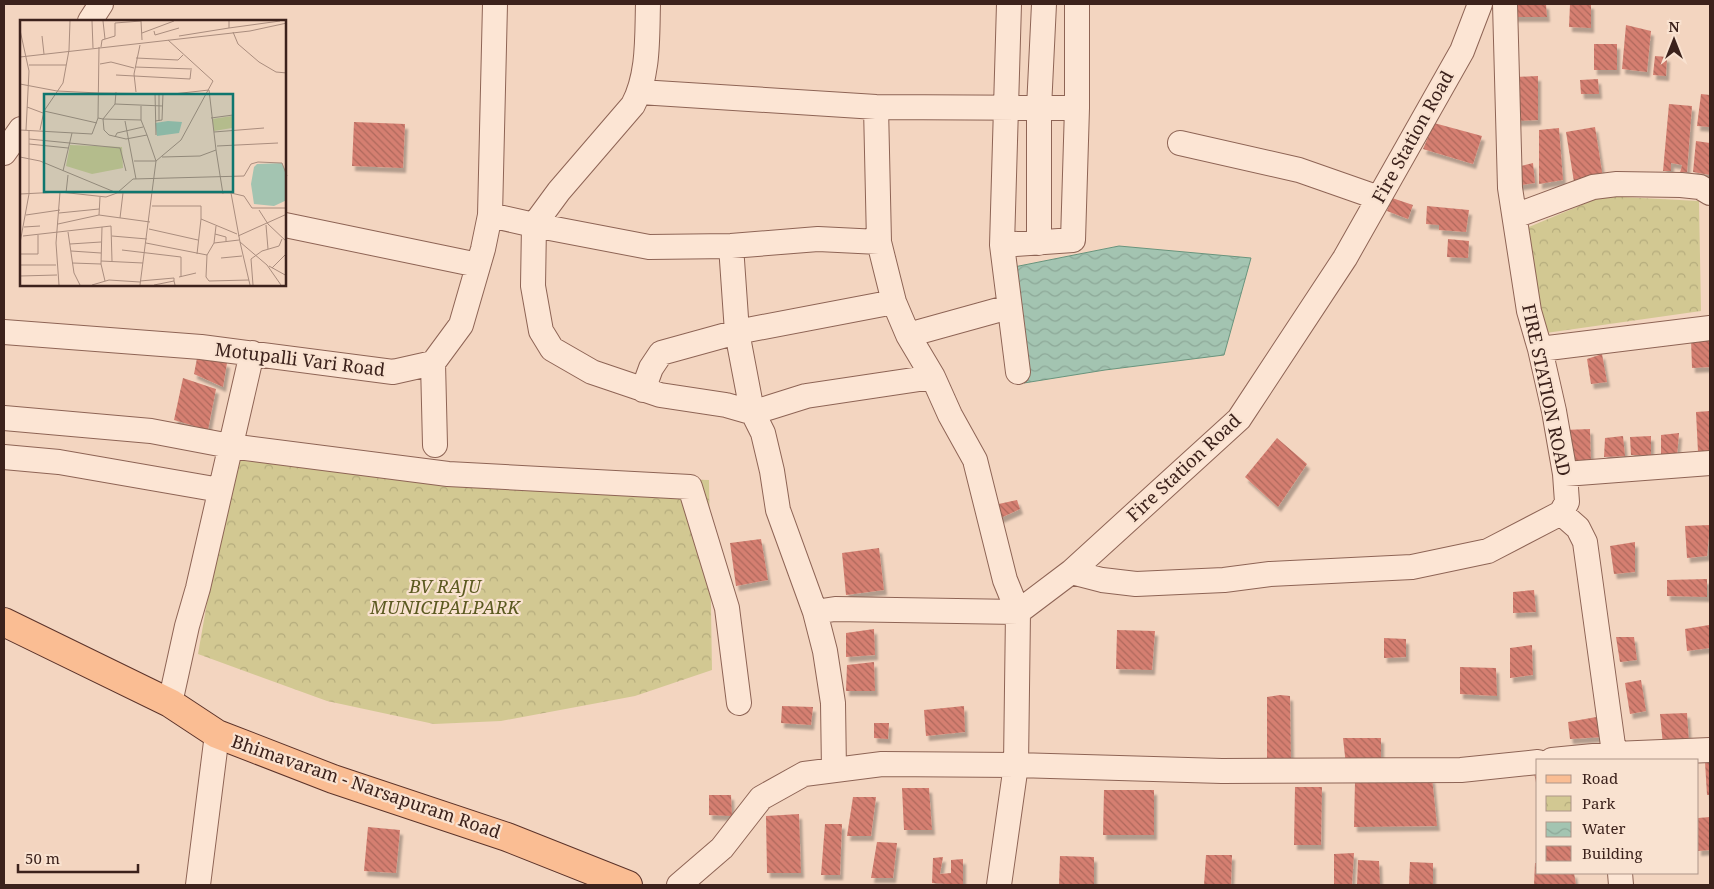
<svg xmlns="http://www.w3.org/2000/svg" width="1714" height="889" font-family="'Noto Serif',serif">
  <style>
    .park { fill: url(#park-crowns) }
    .water { fill: url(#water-waves); stroke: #69947d }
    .building { fill: url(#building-back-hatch); filter: url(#shadow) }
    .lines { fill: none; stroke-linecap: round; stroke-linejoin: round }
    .minor-casing { stroke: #8e6455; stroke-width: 26 }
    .major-casing { stroke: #5b332a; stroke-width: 30 }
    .minor { stroke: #fce5d4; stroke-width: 24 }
    .major { stroke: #fabd93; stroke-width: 28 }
    .labels { text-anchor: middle; stroke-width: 4.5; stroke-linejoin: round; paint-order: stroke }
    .street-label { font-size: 18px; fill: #3c221c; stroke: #f9e2d0 }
    .park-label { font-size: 18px; font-style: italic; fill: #5b5920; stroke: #f9e2d0 }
    .inset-road { fill: none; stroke: #aa8d7e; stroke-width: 1 }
    .view { fill: #0f766e; fill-opacity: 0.15; stroke: #0f766e; stroke-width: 2.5 }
    .inset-edge { fill: none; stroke: #3c221c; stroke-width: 2.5 }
  </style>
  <defs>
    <pattern id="park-crowns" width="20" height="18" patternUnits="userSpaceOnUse" patternTransform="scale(1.25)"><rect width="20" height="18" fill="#d2c892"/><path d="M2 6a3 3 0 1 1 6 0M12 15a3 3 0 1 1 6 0" fill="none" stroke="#b5ac7d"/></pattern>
    <pattern id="water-waves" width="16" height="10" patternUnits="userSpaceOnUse" patternTransform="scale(1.25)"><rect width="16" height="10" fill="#a3c4b1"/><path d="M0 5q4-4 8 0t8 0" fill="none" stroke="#8da898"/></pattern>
    <pattern id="building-back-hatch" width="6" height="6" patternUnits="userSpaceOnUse" patternTransform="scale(1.25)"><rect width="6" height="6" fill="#d57f71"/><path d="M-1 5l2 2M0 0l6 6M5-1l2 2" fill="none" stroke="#ae685c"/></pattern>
    <filter id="shadow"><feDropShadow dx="3" dy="5" stdDeviation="1" flood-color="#0004"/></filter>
  </defs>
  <rect width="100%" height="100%" fill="#f3d5c0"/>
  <path class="park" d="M1603,196l96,5 2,110 -162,23 -15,-105z
    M232,460c158,14 318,16 477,20l3,190 -77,26 -134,25 -67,3 -107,-23 -129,-47z"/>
  <path class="water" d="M1119,246l132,12 -27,97 -119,15 -81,13 -15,-115z"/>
  <path class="building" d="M1511,4h35l1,13h-34z
    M1570,4h21v24l-22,-1z
    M1626,25l25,6 -4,41 -25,-3z
    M1594,44h23v26h-23z
    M1655,56l12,1 -1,19 -13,-1z
    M1538,76v44l-24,1v-44z
    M1598,79l1,15h-18l-1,-14z
    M1701,94l9,1v32l-13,-1z
    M1669,104l23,2 -5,66 -7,1 2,-8 -11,-2v8h-8z
    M354,122l51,2 -2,44 -51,-2z
    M1434,123l48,13 -9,28 -50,-15z
    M1595,127l8,51 -29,4 -8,-50z
    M1559,128l4,52 -24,4v-54z
    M1696,141l14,2v32l-17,-3z
    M1533,163l2,20 -20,3 -2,-18z
    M1392,198l21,7 -5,14 -21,-8z
    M1427,206l42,4 -3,22 -27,-2v-5l-13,-1z
    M1448,239l21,2 -1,17 -21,-1z
    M1691,339h19v28l-18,1z
    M198,353l29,10 -4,24 -29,-13z
    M1602,354l5,28 -16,2 -4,-25z
    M183,378l33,11 -8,41 -34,-10z
    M1710,411v40l-12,1 -2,-40z
    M1590,429l1,36 -24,1 -3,-36z
    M1679,433l-2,23h-16v-21z
    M1623,436l2,20 -21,1 1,-19z
    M1651,436v19h-20l-1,-18z
    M1277,438l30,26 -29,43 -33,-30z
    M1017,500l3,9 -26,12v-16z
    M1710,525l-3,31 -20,2 -2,-32z
    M761,539l7,41 -32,6 -6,-43z
    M1635,542v30l-21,2 -4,-28z
    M879,548l5,42 -38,5 -4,-42z
    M1707,579v18l-40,-1v-16z
    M1534,590l2,22 -23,1v-21z
    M1709,625l1,23 -23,3 -2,-22z
    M874,629l1,26 -29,2v-24z
    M1117,630l38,1 -3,39 -36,-1z
    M1616,637h18l3,23 -17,2z
    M1384,638l22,1v18l-22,1z
    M1532,645l1,30 -23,3v-30z
    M874,662l1,29h-29l1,-26z
    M1460,667l36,1 1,28 -37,-2z
    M1641,680l5,31 -16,3 -5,-31z
    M1280,695l10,1 1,67 -24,1v-67z
    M782,706l31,1 -2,18 -30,-2z
    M964,706l1,26 -39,4 -2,-26z
    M1687,713l2,30 -26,2 -3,-31z
    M1602,716l2,21 -34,2 -2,-17z
    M874,723h15l-1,16 -14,-1z
    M1343,738h38v24l-35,3z
    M1705,762h5v33h-3z
    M1533,767h5v21h-1z
    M1432,778l5,48 -83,1 1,-46z
    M1295,787h27l-1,58h-27z
    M902,788h27l3,42h-28z
    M1104,790h50v45h-51z
    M709,795h22l1,21 -23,-1z
    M853,797h23l-5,39h-24z
    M799,814l2,59h-34l-1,-57z
    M1710,817v33l-12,1v-33z
    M825,824h17l-2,51h-19z
    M368,827l32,3 -4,43 -32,-2z
    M877,842l20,1 -4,35h-22z
    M1354,853l-2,32h-18v-31z
    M1206,855h26l-1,30h-27z
    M1060,856l34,1v28h-35z
    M943,857l-3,17 11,-1v-13l12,-1v26l-31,-2 1,-25z
    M1358,860l21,1 1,24h-23z
    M1410,862l23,1v22h-24z
    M1535,863h3v10h36l2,12h-42z"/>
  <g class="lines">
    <defs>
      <path id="minor" d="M648,4c-1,33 1,71 -15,101l-74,86 -25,34 115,22 82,-1 87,-7 61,3
        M1009,4l-7,241 16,127
        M90,21l11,-17
        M640,92l236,15 201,1
        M876,107l3,135 15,60 14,33 25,42
        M1180,143l119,27 80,28
        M4,153l17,-24
        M490,215l44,10 -1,61 8,45 11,18 40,23 68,23 66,10 21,6h11l13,-4 35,-11 127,-19 17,38 25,45 30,120 13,32 -183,-3 -20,3
        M1515,216l78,-29 24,-3 64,1 19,2 10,6
        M285,225l193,40
        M1039,243v-135l5,-104
        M1002,245l71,-5 4,-132v-104
        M731,246l6,86 15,79 11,22 9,38 6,39 37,102 10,39 8,52 1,67
        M4,332l197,15 192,25 40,-9 28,-38 22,-76 7,-34 5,-211
        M908,335l101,-28
        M1540,349l170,-21
        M433,363l2,82
        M643,390l8,-22 10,-15 76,-21 157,-30
        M4,418l147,13 79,15 218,28 242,13 37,121 12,95
        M4,457l55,5 161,28
        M1565,474l145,-11
        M1561,513l17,15 7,14 30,218
        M1071,572l31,8 34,4 88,-4 46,-6 142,-7 76,-16 73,-38 6,-11 -2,-28 -11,-63 -14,-62 -11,-38 -19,-123 -5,-184
        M170,703l17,-77 11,-38 54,-235
        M1552,760l62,-6 96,-4
        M1620,873l1,12
        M198,885l19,-151
        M679,885l43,-37 39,-50 43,-24 78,-10 134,1 206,6 239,-1 77,-8
        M999,885l17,-120 2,-153 53,-40 168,-153 106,-161 117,-207 18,-47"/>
      <path id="major" d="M4,622l166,81 47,31 116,45 174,58 121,48"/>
    </defs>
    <use href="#minor" class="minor-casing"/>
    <use href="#major" class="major-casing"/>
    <use href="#minor" class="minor"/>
    <use href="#major" class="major"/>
  </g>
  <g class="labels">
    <g class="street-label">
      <text transform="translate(1413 137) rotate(-61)" y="6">Fire Station Road</text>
      <text transform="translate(300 360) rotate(7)" y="6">Motupalli Vari Road</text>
      <text transform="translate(1546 390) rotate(78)" y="6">FIRE STATION ROAD</text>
      <text transform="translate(1184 468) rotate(-43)" y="6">Fire Station Road</text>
      <text transform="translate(366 787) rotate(19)" y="6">Bhimavaram - Narsapuram Road</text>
    </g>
    <g class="park-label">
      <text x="445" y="593">BV RAJU<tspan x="445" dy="21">MUNICIPALPARK</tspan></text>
    </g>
  </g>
  <g transform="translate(20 20)">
    <rect width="266" height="266" fill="#f3d5c0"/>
    <path d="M212,96v12l-18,3 -2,-12zM50,125l52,2 1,21 -31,6 -26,-8z" fill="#d2c892"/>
    <path d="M148,101l14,1 -3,11 -22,3 -2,-13zM262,143l4,9 1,28 -13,6 -20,-2 -3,-20 3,-17 3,-3z" fill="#a3c4b1"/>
    <path class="inset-road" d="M72,1l1,27M83,1l2,18M121,1l1,19M209,1v7l51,-7M0,10l9,41 -3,59M134,11l1,4 24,-7M213,12l5,12 21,18 17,10 11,1M122,13l32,-12M22,16l2,18M159,16l50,-8M81,27l1,-7 13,-4v-13l26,-2M0,37l230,-26 37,-8M116,38l42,2 5,-5M80,44l11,-2 23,6M9,45h37M115,47l57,2M96,55l74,4 1,-9M0,64l37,7 42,2 74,1 36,-4 7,60 -16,6 -38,1M96,72l-1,12 -12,15 38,1M116,72l-2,-18 6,-29M135,73l1,42M95,84l48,2M121,86v14l6,15M7,87l16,6M24,91l53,12M78,98l5,1 1,11 5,5 17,4 21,-4 9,26h-22M191,98l22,-3v15M105,101l11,58M135,101l7,-1 1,-27M139,101v-28M0,110l72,4 6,-16 1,-71M20,110l4,-19 19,-28 6,-33 1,-29M194,112l50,-4M95,117l2,-4 26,-6M9,119l91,9 6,23M9,124l39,4M197,126l61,-3M196,130l7,44M0,137l20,4 77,32h114l9,49 27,23 14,20M43,151l9,-38M46,173l2,-18M211,173l13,3 8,12h35M0,174l40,-2 46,5 11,-4 16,-14 111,-3 7,-12 7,-2 24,1 5,13M132,186h49v13l36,15M239,190l9,14 19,18M39,193l40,-4M6,195l34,-5M79,195l51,7M100,198l3,-25M38,204l41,-9 1,-18M246,205l2,24M4,207l16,-1M82,207l-1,37 4,17M129,209l49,11M48,212l6,41 6,12M195,214l11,3v4M3,216l88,-10 1,35M92,216l35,3M218,216l49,-22M220,222l10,43M0,223l9,-49v-64M126,223l61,12 -1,22 3,4 40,-1M194,223l25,-3M50,224l31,-2M102,230l59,7M51,231l30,2M0,234h18v-19M177,234l4,-35M187,235l7,-12 2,-17M201,238l21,-2M81,241l42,2M52,243l29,1M0,245h36M249,246l18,10M252,248l15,-15M0,256l37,-1M159,257l17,-4M161,257v-20M120,261l34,-3v3M39,265l-3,-42 4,-51M72,265l17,-5 31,2M120,265l16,-124 25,-21 32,-59 -45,-41M134,265l20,-4 1,4M233,265l-2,-26 11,-8 17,-5 3,-7"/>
    <path class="view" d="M24,74h189v98h-189z"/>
    <rect width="266" height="266" class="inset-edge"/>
  </g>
  <rect width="1714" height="889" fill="none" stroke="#3c221c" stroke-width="10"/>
  <rect x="1536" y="759" width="162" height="115" fill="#f9e2d0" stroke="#ad9588"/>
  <rect x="1546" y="775" width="25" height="8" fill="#fabd93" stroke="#ad9588"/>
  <text x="1582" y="784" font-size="15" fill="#3c221c">Road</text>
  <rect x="1546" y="796" width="25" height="15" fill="url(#park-crowns)" stroke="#ad9588"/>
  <text x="1582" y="809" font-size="15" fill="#3c221c">Park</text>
  <rect x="1546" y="822" width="25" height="15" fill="url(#water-waves)" stroke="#ad9588"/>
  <text x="1582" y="834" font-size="15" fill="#3c221c">Water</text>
  <rect x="1546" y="846" width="25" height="15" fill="url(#building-back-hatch)" stroke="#ad9588"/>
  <text x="1582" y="859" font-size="15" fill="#3c221c">Building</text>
  <g transform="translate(1674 40)" stroke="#f9e2d0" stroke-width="4" paint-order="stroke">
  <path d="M0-4L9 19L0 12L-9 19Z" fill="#3c221c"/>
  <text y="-8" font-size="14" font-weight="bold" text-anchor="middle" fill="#3c221c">N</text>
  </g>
  <path d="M18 864v8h120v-8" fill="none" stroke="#3c221c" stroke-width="2.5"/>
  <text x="25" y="864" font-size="15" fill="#3c221c" stroke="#f9e2d0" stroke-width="4" paint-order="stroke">50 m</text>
</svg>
